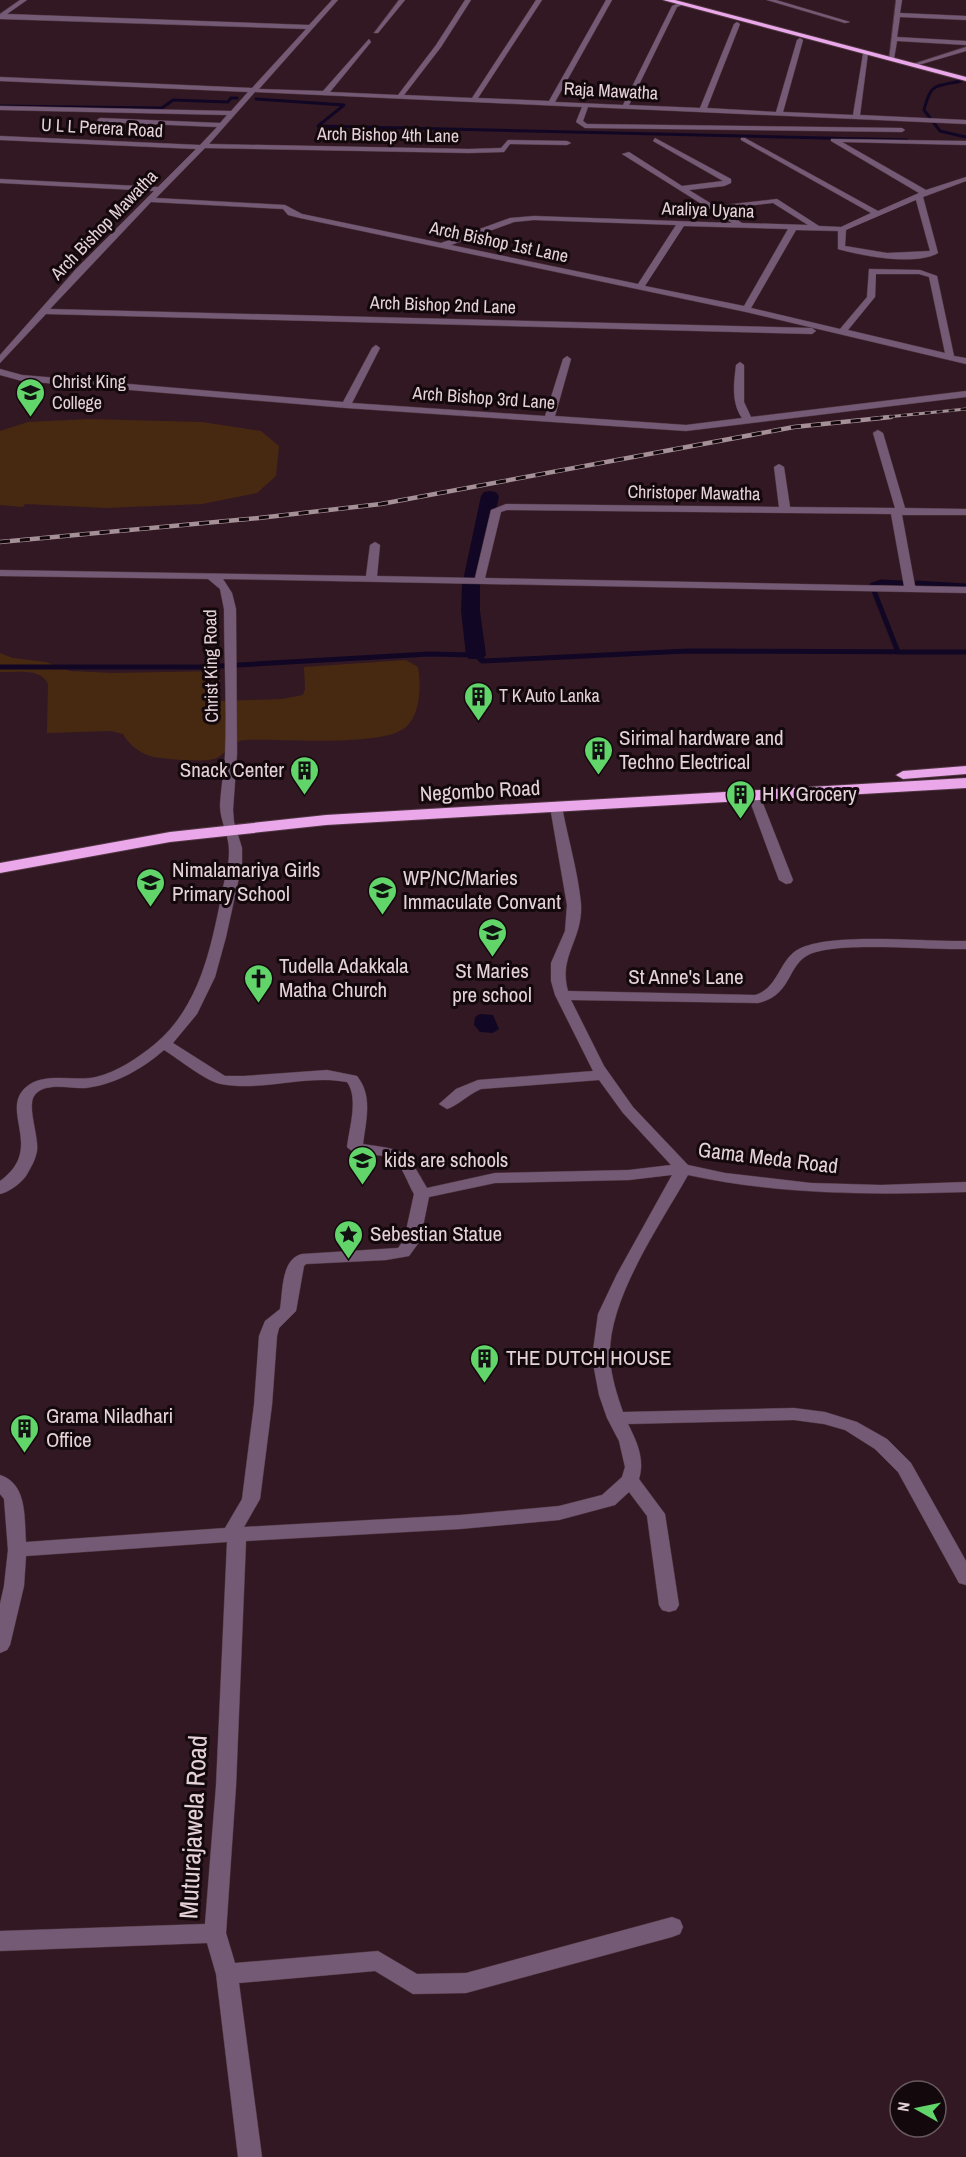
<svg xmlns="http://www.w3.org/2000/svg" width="966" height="2157" font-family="'Archivo Narrow',sans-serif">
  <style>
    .green { fill: #472912 }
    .water { fill: #110724 }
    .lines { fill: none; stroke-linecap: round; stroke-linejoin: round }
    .stream-far1 { stroke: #110724; stroke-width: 3 }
    .stream { stroke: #110724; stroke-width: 5 }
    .canal { fill: #110724; fill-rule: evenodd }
    .minor-casing { stroke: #4f3640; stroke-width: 1 }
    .highway-casing { stroke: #4f3640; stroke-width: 2 }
    .minor { fill: #755a75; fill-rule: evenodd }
    .highway { fill: #eaa7ea; fill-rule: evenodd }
    .rail-far1-casing { stroke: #a59097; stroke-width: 3 }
    .rail-casing { stroke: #a59097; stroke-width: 4.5 }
    .rail-far1 { stroke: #13080c; stroke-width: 2; stroke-dasharray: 6; stroke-linecap: butt }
    .rail { stroke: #13080c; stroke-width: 3; stroke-dasharray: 10; stroke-linecap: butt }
    .labels { text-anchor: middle; stroke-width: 6; stroke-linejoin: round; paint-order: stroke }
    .far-street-label { font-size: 18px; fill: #e5d2d8; stroke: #13080c }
    .far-poi-label { font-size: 18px; fill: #e5d2d8; stroke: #13080c; text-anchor: start }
    .poi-label { font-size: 21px; fill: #e5d2d8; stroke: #13080c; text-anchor: start }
    .street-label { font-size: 21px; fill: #e5d2d8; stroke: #13080c }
    .near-street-label { font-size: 26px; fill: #e5d2d8; stroke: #13080c }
  </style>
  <rect width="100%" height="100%" fill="#321823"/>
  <path class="green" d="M89,419l113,3 59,9 18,15 -3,30 -19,17 -55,11 -96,4 -81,-4 -2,3 -23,-2v-74l28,-9z
    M0,653l13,5 33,4 24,9 44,2 104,-2c5,9 -1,20 2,30l62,-2 21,-4 2,-6 -1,-22 102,-7 12,7c3,17 3,47 -12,60 -23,21 -129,11 -162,13 -10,1 -18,13 -27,18 -9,5 -51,1 -63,-1 -12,-2 -26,-13 -31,-23l-12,-3 -64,2 1,-49c-7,-17 -33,-11 -48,-12z"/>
  <path class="water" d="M480,1014l13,1 6,14 -6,4 -13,-1 -6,-7 1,-8z"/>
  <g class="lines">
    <path class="stream-far1" d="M961,81c-26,6 -30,1 -37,29l16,21 26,6
      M256,99l88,6 -26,21 589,14
      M0,106l162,2 11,-8 55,2 3,-4h6"/>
    <path class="stream" d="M917,583l49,3
      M872,585l9,-3 21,1
      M874,591l24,61
      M0,667h203l226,-13 47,1 6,6 205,-10 279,1"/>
    <path class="canal" d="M490,491l6,1 3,4 -19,89v26l6,44 -3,4h-14l-3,-4 -5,-44 1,-26 19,-89 3,-4z"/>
    <defs>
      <path id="minor" d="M20,0h7l-20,14 302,11 23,-25h6l-79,89 64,2 46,-52 2,3 -41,50 68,3 38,-50 29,-45h6l-30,47 -37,48 68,3 64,-98h6l-64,98 71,3 57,-101h6l-57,102 68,3 49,-99 9,-4 3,2 -7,3 -48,98 71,3 34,-84 3,-2 3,2 -33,84 69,4 21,-72 3,-2 3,2 -20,72 70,3 10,-61 5,-1 -8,62 106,5v4l-378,-17 -5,14 4,3 315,4 3,2 -3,2 -317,-4 -9,-6 6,-15 -327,-15 -46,52 260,5 32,-1 7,-8 59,1 4,2 -4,2 -57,-1 -6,8 -35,1 -264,-5 -49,50 129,7 17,9 139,29 69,-25 24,-2 198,7 -110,-69 7,-2 53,34 41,-5 -70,-40 2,-3 76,41v4l-7,3 -35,4 26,16 62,-7 42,27 22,1 30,-14 -130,-73v-2h4l133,73 41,-18 -88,-52v-2l135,2v4l-124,-3 84,48 40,-13v4l-43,16 15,56c-22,13 -76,3 -100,-4v-18l-42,-1 -45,78 89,21 27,-32 2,-28 51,1 17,6 17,80 12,2v6l-220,-52 -446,-94 -12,-3 -5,-6 -132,-7 -101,107 762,19 4,3 -4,3 -766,-20 -46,49v-8l76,-86 78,-78 -154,-8v-4l158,8 38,-38 -196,-9v-4l200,9 17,-18 -117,-5 -3,-2 3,-2 120,5 7,-8 -227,-5v-4l231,5 17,-19 -248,-11v-4l252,11 54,-59 -306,-10v-5zM916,200l14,51 -43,2 -42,-7 1,-16zM773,203l35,22 -66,-2 -21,-14zM534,220l142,5 -38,59 -187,-39 63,-23zM684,226l104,3 -44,77 -99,-20zM876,274h43l10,3 16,76 -97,-23 27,-33z
        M399,0h6l-27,33h-4z
        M767,0h9l74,22 -5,1z
        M896,0h6l-2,13 66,3v4l-66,-3 -3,20 69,4v4l-69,-4 -3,18 -5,1z
        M966,47v4l-51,15 -5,-1z
        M376,345l4,3 -28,55 193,13 18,-57 4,-3 4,3 -16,57 131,9 56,-7c-11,-16 -8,-35 -6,-53l4,-3 4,3v37l7,15 215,-26v6l-280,34 -340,-23 -324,-27 -22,-6v-6l22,6 321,27 29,-54z
        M878,430l5,3 22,75 61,1v6h-64l13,71 51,1v6l-743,-14 9,14 4,16 1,145 -4,56 1,12 8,26v16l-16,73 -11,40 -18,37 -24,29 52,33h19l83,-6 30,6c16,20 9,44 6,68 45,7 41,4 64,44l68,-15 134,-3 42,-5 -48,-52 -24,-33 -118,9c-12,5 -24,17 -34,20l-8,-5 17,-15 22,-9 115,-9 -38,-76 -4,-14v-18l14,-32 2,-26 -17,-98 2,-3 4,-1 6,4c6,32 16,65 19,97 2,36 -23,52 -13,87l187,4c24,-7 24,-36 44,-46 32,-17 127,-7 167,-8v8c-37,1 -127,-8 -156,5 -24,11 -17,41 -52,49l-187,-3 33,66 29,41 55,58 37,8 86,10 70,2 85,-3v10c-94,3 -186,3 -278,-17 -28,50 -81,125 -78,183 1,18 7,37 13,54l171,-4 31,4 32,10 30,17 24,24 55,98v24l-7,-2 -61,-111 -23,-23 -30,-19 -21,-6 -30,-4 -166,4c9,18 17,35 11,55l26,35 14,91 -3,5 -7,2 -7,-2 -3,-5 -12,-89 -18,-24 -14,13 -56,15 -99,9 -214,12 -10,245 -10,147 9,30 143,-12 39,23 49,-1 206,-56 8,3 3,7 -3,7 -8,3 -206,56 -53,1 -38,-23 -136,12 23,174h-24l-22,-183 -9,-31 -207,8v-20l205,-7 11,-138 11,-244 -201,14 -2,30 -14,59 -3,5 -7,3v-49l4,-18 4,-36 -4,-51 -4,-5v-19c28,9 24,44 26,67l199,-14 17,-29 12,-94 5,-69 6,-15 15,-12c3,-18 1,-50 22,-55l96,-6 6,-8 10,-46c-6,-10 -11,-27 -20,-34 -13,-9 -36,-1 -47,-13 2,-18 12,-49 0,-65 -42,-8 -85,10 -126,2 -16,-3 -42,-25 -57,-34 -22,19 -48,34 -78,38 -15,1 -42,-7 -52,8 -7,12 5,40 3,55 -2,10 -6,16 -11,25 -6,8 -17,16 -26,18v-13c45,-32 0,-69 25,-93 18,-17 49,-6 71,-11 21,-5 42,-19 59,-33 45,-38 56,-96 67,-151 2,-13 7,-26 7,-40 1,-17 -9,-31 -9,-48 1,-17 4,-34 5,-50 2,-49 -1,-98 -1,-146l-4,-20 -12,-10 -208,-3v-6l366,6 4,-31 5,-3 5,3 -3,31 98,2 16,-68 15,-6 273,3 -5,-40 5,-3 5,3 6,40 105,1 -22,-75zM507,510l384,4 13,72 -419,-8 16,-66zM672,1175l-55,99 -19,40 -6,44 7,37 8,23 12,23 6,26 -3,10 -20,18 -43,11 -99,9 -216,12 16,-28 12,-94 5,-69 2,-8 17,-17 8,-45 2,-2 80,-4 23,-4 11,-15 9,-44 66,-14 134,-3z
        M754,792l6,4 33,84 -2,3 -5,1 -7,-4 -31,-84z"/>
      <path id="highway" d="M663,0h12l291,77v4z
        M966,766v8l-63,5 -7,-4 7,-4z
        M966,778v10l-640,37 -156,17 -170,31v-10l170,-31 156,-17z"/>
    </defs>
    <use href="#minor" class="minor-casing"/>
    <use href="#highway" class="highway-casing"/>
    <use href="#minor" class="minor"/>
    <use href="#highway" class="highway"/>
    <defs>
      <path id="rail-far1" d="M877,418l89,-9"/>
      <path id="rail" d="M0,542l259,-24 122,-14 413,-77 97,-10"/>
    </defs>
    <use href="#rail-far1" class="rail-far1-casing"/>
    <use href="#rail" class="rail-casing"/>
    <use href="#rail-far1" class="rail-far1"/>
    <use href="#rail" class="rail"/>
  </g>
  <defs>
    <symbol id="school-pin" viewBox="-11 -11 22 30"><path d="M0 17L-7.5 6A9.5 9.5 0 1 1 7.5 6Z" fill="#61d46a" stroke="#13080c"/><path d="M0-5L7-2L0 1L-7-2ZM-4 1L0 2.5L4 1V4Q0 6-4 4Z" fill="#111"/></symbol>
    <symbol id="building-pin" viewBox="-11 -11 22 30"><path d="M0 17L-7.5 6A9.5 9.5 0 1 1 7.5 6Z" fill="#61d46a" stroke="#13080c"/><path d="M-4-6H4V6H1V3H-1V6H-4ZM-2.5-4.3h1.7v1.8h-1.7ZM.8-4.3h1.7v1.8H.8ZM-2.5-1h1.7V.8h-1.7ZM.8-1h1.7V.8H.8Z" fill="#111"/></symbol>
    <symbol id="church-pin" viewBox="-11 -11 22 30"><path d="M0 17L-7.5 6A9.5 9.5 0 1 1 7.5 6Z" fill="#61d46a" stroke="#13080c"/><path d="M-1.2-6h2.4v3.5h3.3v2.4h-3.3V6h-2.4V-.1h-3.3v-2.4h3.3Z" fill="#111"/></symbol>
    <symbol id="sight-pin" viewBox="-11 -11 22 30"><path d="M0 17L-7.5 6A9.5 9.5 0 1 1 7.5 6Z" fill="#61d46a" stroke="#13080c"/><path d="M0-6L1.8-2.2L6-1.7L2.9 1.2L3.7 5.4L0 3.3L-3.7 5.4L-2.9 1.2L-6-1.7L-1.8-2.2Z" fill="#111"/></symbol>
  </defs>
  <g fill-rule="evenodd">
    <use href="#school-pin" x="14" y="376" width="33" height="45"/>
    <use href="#building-pin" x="462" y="680" width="33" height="45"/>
    <use href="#building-pin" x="582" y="734" width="33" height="45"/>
    <use href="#building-pin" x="288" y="754" width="33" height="45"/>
    <use href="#building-pin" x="724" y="778" width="33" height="45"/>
    <use href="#school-pin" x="134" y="866" width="33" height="45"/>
    <use href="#school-pin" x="366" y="874" width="33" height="45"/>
    <use href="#school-pin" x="476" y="916" width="33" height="45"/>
    <use href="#church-pin" x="242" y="962" width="33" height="45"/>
    <use href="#school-pin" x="346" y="1144" width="33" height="45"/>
    <use href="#sight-pin" x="332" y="1218" width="33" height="45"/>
    <use href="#building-pin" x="468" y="1342" width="33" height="45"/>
    <use href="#building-pin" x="8" y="1412" width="33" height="45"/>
  </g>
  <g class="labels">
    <g class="far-street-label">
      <text transform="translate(611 91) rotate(3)" y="6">Raja Mawatha</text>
      <text transform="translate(102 128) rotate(3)" y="6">U L L Perera Road</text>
      <text transform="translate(388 135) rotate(1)" y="6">Arch Bishop 4th Lane</text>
      <text transform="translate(708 210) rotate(2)" y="6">Araliya Uyana</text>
      <text transform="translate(104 225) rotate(-46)" y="6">Arch Bishop Mawatha</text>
      <text transform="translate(499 242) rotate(12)" y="6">Arch Bishop 1st Lane</text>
      <text transform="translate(443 305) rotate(2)" y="6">Arch Bishop 2nd Lane</text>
      <text transform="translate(484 398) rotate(4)" y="6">Arch Bishop 3rd Lane</text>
      <text transform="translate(694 493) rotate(1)" y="6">Christoper Mawatha</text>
      <text transform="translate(211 666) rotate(-91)" y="6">Christ King Road</text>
    </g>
    <g class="far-poi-label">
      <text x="52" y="388">Christ King<tspan x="52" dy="21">College</tspan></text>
      <text x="499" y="702">T K Auto Lanka</text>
    </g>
    <g class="poi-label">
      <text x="619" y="745">Sirimal hardware and<tspan x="619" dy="24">Techno Electrical</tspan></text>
      <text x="284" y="777" text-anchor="end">Snack Center</text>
      <text x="762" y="801">H K Grocery</text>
      <text x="172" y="877">Nimalamariya Girls<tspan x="172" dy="24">Primary School</tspan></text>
      <text x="403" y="885">WP/NC/Maries<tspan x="403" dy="24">Immaculate Convant</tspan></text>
      <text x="279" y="973">Tudella Adakkala<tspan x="279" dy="24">Matha Church</tspan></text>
      <text x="492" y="978" text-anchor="middle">St Maries<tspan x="492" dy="24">pre school</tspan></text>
      <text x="384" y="1167">kids are schools</text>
      <text x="370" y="1241">Sebestian Statue</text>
      <text x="506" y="1365">THE DUTCH HOUSE</text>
      <text x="46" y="1423">Grama Niladhari<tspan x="46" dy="24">Office</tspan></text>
    </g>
    <g class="street-label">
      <text transform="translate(480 791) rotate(-3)" y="7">Negombo Road</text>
      <text x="686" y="984">St Anne's Lane</text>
      <text transform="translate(768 1158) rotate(7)" y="7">Gama Meda Road</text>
    </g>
    <g class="near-street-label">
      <text transform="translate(193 1827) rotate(-87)" y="9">Muturajawela Road</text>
    </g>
  </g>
  <g transform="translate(918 2109) rotate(279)"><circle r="28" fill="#13080c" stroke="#67595e" stroke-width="1.5"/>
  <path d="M0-4.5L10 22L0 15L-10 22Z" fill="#61d46a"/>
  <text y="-9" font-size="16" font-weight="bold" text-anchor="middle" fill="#e5d2d8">N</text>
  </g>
</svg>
